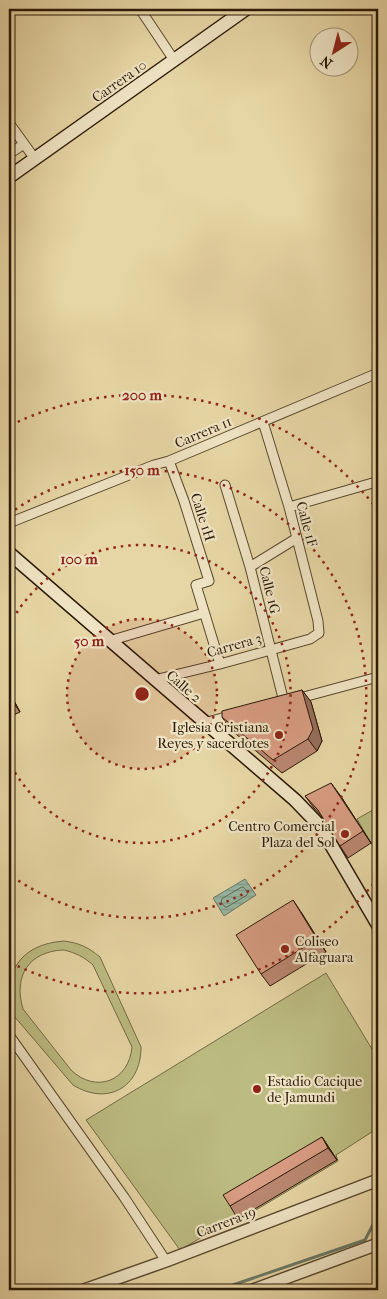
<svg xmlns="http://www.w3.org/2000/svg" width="387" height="1299" font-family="'IM FELL French Canon',serif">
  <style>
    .garden { fill: #bcbc82; stroke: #736a44; fill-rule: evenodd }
    .water { fill: url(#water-rules); stroke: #6b7966 }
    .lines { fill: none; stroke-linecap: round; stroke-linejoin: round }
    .shore { stroke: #606856; stroke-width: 1 }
    .stream { stroke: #6b7966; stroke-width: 3 }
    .minor-casing { stroke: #59482e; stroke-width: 11 }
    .tertiary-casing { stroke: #59482e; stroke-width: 14 }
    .secondary-casing { stroke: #2a1807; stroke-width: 15 }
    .minor { stroke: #efe4c4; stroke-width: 9 }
    .tertiary { stroke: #efe4c4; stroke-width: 11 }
    .secondary { stroke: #efe4c4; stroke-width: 12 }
    .wall { fill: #ba8771; stroke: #2a1807 }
    .shaded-wall { fill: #976e5c; stroke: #2a1807 }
    .building { fill: #d89d83; stroke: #2a1807 }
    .ring { fill: none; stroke: #8f2418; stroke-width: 2.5; stroke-dasharray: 2.5 5 }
    .poi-dot { fill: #8f2418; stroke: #efe4c4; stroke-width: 2 }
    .labels { text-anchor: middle; stroke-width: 4.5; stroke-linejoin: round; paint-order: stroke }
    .street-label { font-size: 14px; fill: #2a1807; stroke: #efe4c4 }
    .poi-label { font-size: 14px; fill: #2a1807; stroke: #efe4c4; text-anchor: end }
    .centre { fill: #8f2418; stroke: #efe4c4; stroke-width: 2.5 }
    .ring-label { font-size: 15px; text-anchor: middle; font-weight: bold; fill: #8f2418; stroke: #efe4c4; stroke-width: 4.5; stroke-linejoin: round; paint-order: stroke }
  </style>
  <defs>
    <pattern id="water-rules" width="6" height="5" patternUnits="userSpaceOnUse" patternTransform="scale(1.25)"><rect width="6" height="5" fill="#97b9a6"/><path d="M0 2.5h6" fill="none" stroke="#829e8d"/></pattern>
  </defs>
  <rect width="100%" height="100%" fill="#e7d6a5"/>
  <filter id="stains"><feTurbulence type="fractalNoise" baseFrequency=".004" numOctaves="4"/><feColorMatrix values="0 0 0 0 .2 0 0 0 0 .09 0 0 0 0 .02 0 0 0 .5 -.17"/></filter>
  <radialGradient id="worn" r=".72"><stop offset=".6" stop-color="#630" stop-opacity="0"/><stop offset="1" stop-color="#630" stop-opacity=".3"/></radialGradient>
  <path class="garden" d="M378,807v48l-21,-36z
    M64,941c15,2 24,6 36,16l41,90c0,41 -34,59 -68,38l-59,-69c-14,-42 6,-72 50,-75zM64,950c12,3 20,7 29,15l39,82c-3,34 -36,47 -61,23l-48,-61c-10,-33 6,-58 41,-59z
    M326,973l52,86v69l-42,27 2,6 -99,59 -3,-3 -56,33 -94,-130z"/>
  <path class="water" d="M245,879l11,16 -32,21 -11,-18z"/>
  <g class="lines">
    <path class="shore" d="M242,887c3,0 6,5 5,8l-20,12h-2l-4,-5 1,-3z"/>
    <path class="stream" d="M218,1290l147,-50 13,-25"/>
    <defs>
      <path id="minor" d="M140,9l34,51
        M9,123l26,36
        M9,154l15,-10
        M169,461l15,40 25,80 -13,4 24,79
        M225,485l25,82 34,135
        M289,507l87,-25
        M9,523l145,-58 15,-4 209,-88
        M250,567l47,-29
        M109,641l95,-28
        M154,680l66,-16 90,-25 9,-6 -1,-12 -29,-114 -26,-85
        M296,699l82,-22
        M204,723l29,-8
        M9,1035l115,162 42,64"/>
      <path id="tertiary" d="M84,1290l82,-29 212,-81
        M253,1290l125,-46"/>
      <path id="secondary" d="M9,177l237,-168
        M9,553l286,247 25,26 58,99"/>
    </defs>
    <use href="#minor" class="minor-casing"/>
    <use href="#tertiary" class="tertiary-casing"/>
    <use href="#secondary" class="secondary-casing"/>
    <use href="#minor" class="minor"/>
    <use href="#tertiary" class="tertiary"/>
    <use href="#secondary" class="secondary"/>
  </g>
  <path class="wall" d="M302,690l9,12 11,39 -5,10 -35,22 -52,-44 -8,-12z
    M9,692l3,5 8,15 -11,5z
    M340,795l31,48 -23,15 -8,-12 -17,-28 -9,-10 -9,-12z
    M301,912l25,40 -56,34 -9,-12z
    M322,1137l15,23 -99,59 -8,-13z"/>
  <path class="shaded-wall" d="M302,690l9,12 11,39 -5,10 -9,-12z
    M9,692l3,5 8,15 -7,-10 -4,-8z
    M331,783l9,12 31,48z
    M293,900l8,12 25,40 -9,-13z
    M322,1137l8,12 7,11 -9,-12z"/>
  <path class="building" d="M302,690l11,39 -5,10 -35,21 -51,-43v-6z
    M9,694l4,8 -4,2z
    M331,783l32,48 -23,15 -22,-36 -13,-14z
    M293,900l24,39 -56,35 -25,-39z
    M322,1137l6,11 -98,58 -7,-11z"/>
  <circle cx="142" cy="694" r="75" fill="#8f2418" fill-opacity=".12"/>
  <g class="ring">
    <circle cx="142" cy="694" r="75"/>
    <path d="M9 626A149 149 0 1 1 9 762"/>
    <path d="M9 514A224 224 0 1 1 9 874"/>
    <path d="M378 878A299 299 0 0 1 11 963M11 425A299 299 0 0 1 378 510"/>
  </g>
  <g class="poi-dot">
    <circle cx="279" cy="735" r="5"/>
    <circle cx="345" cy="834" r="5"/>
    <circle cx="285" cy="949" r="5"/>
    <circle cx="257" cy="1089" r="5"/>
  </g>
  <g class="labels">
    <g class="street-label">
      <text transform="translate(119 81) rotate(-35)" y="5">Carrera 10</text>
      <text transform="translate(203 432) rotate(-23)" y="5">Carrera 11</text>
      <text transform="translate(203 517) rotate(72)" y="5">Calle 1H</text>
      <text transform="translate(307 524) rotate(75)" y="5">Calle 1F</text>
      <text transform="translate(270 590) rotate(76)" y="5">Calle 1G</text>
      <text transform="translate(234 645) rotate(-16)" y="5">Carrera 3</text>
      <text transform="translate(184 686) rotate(41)" y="5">Calle 2</text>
      <text transform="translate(226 1222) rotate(-21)" y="5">Carrera 19</text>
    </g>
    <g class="poi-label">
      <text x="269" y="732">Iglesia Cristiana<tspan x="269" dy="16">Reyes y sacerdotes</tspan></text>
      <text x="335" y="831">Centro Comercial<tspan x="335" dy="16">Plaza del Sol</tspan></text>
      <text x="295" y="946" text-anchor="start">Coliseo<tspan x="295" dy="16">Alfaguara</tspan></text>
      <text x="267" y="1086" text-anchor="start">Estadio Cacique<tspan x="267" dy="16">de Jamundi</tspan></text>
    </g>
  </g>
  <circle cx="142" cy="694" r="8" class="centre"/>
  <g class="ring-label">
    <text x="142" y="400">200 m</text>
    <text x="142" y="475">150 m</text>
    <text x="79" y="564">100 m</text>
    <text x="89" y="646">50 m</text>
  </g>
  <rect width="387" height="1299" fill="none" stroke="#e7d6a5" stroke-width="30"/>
  <rect x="10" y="10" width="367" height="1279" fill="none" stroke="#2a1807" stroke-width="2.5"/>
  <rect x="15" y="15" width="357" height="1269" fill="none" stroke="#2a1807"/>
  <g transform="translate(334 52) rotate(216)"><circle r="24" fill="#efe4c4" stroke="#a09278"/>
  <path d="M0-4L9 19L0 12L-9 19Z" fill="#8f2418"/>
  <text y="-8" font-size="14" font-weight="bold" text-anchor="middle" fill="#2a1807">N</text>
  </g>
  <rect width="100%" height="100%" filter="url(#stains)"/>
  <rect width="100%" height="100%" fill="url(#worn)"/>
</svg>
